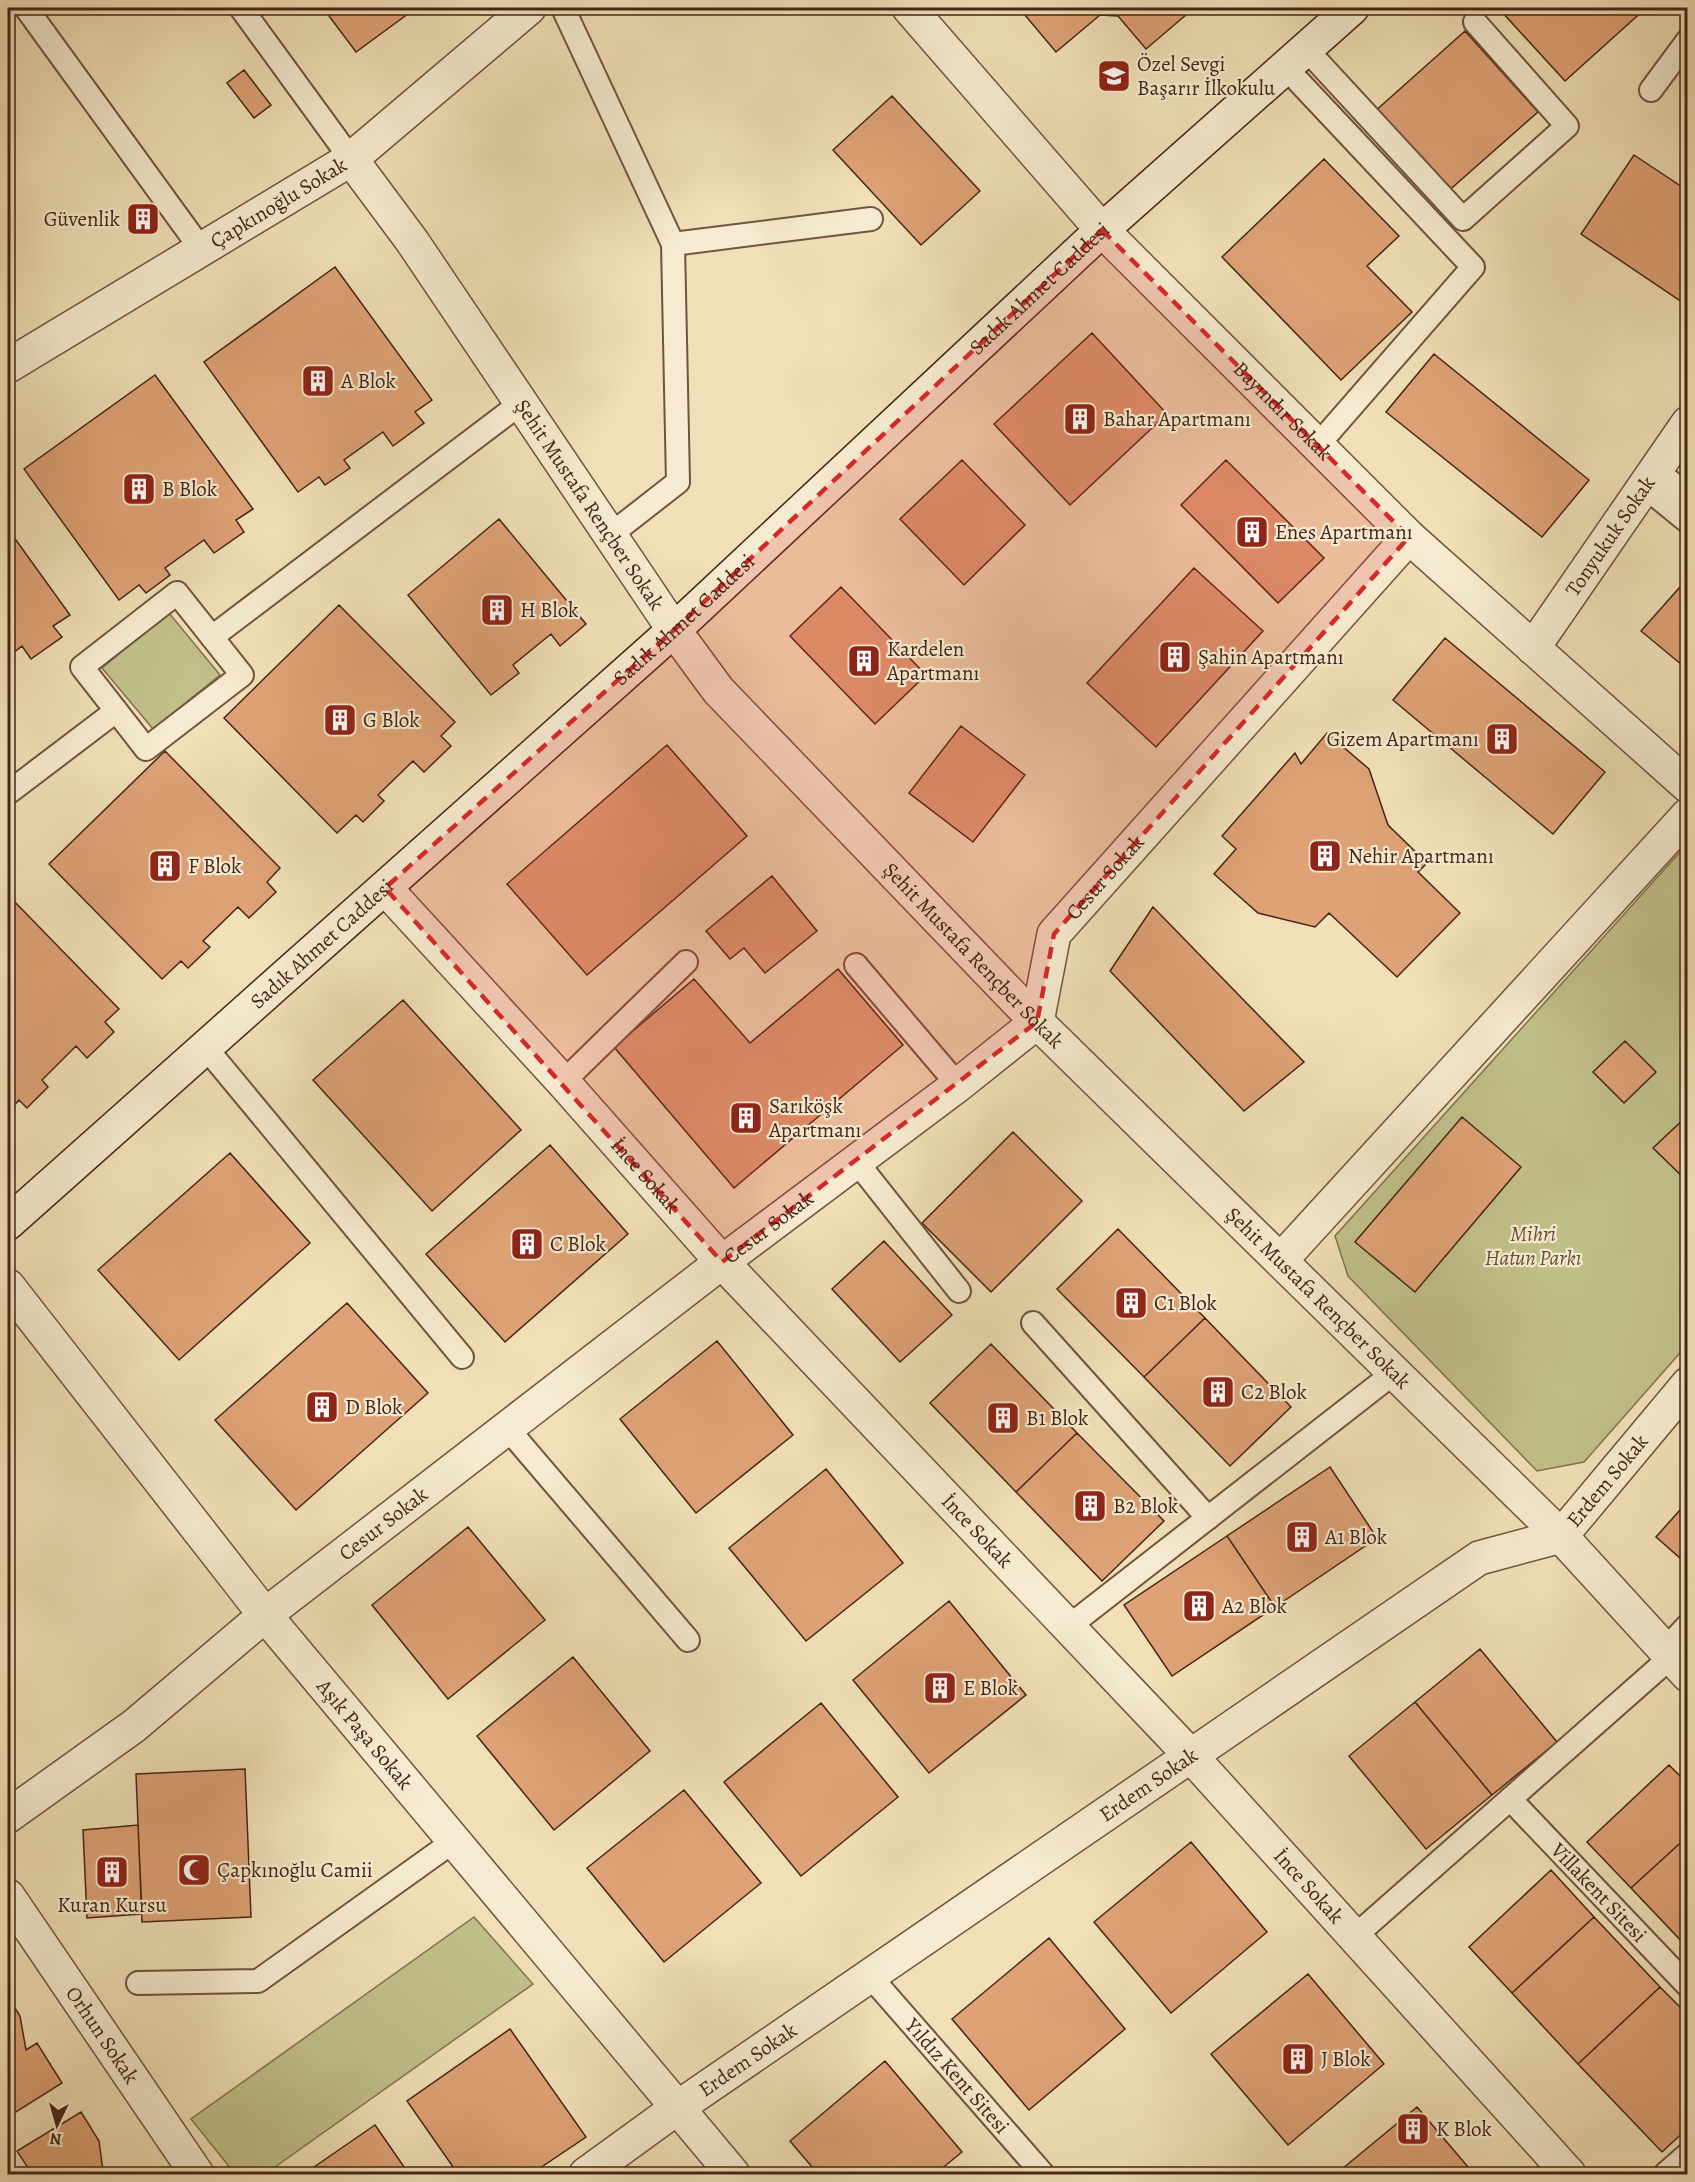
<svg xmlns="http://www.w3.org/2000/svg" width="1695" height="2182" font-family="Alegreya,serif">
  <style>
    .green { fill: #c1c089; stroke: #847250; stroke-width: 1.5 }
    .building { fill: #dea276; stroke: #462417; stroke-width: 1.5 }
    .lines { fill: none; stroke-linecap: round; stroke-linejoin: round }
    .lane-casing { stroke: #71533f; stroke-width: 26 }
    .street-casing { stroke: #71533f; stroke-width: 36 }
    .secondary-casing { stroke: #462417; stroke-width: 36 }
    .lane { stroke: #f6ebd0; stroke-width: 22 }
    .street { stroke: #f6ebd0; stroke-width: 33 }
    .secondary { stroke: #f6ebd0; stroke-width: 33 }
    .marked { fill: #d62828; fill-opacity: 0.2; stroke: #d62828; stroke-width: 4.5; stroke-dasharray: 12 8; stroke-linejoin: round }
    .labels { text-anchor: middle; stroke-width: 4.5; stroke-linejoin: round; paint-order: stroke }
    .poi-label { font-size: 21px; fill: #462417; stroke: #f6ebd0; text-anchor: start }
    .street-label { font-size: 21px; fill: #462417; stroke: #f6ebd0 }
    .park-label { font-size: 21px; font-style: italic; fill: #654b34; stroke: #f6ebd0 }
  </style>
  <rect width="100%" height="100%" fill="#f1e0b7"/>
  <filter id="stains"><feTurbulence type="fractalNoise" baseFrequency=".00333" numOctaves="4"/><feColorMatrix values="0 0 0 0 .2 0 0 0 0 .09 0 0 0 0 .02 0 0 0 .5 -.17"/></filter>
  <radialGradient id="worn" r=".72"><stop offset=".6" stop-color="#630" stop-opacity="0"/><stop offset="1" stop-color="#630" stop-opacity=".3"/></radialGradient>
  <path class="green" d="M169,613l51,62 -67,54 -51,-61z
    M1687,851v494l-103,117 -47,9 -189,-195 -13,-40 345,-384z
    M474,1917l59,67 -268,190h-30l-44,-55z"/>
  <path class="building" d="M323,8h93l-60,44z
    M1019,8h175l-48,41 -28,-33 -18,-1 -44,37z
    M1504,8h142l-81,73 -64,-70z
    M1465,31l73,81 -93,82 -72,-81z
    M244,70l27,35 -17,13 -27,-35z
    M892,96l88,95 -59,54 -88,-95z
    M1634,155l54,36v115l-107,-72z
    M1324,159l75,77 -32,30 45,46 -71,68 -119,-123z
    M146,204l12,17 -19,12 -11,-16z
    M335,267l97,133 -17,12 9,11 -31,23 -10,-14 -39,28 6,8 -25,17 -6,-8 -21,15 -94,-130z
    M1092,333l75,81 -97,91 -76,-81z
    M1434,354l155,126 -47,57 -156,-125z
    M155,375l98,134 -17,11 8,12 -30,21 -10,-13 -39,28 5,7 -24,18 -7,-8 -20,15 -95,-131z
    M962,460l63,65 -61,60 -64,-66z
    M1226,460l98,98 -46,45 -97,-98z
    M499,519l87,105 -26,22 -9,-12 -38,31 6,8 -28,22 -83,-100z
    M8,529l62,86 -17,11 9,11 -31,22 -9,-13 -14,11z
    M1194,568l69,63 -107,116 -69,-64z
    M1688,578v92l-47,-39z
    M841,587l85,88 -51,49 -85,-88z
    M339,605l116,117 -14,14 10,10 -27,26 -11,-11 -35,34 6,6 -21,21 -7,-7 -19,18 -113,-115z
    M1445,638l160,134 -52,62 -160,-134z
    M961,726l64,49 -52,67 -64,-49z
    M1327,733l42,36 19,56 39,38 -9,9 42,41 -63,64 -68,-64 -14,14 -57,-14 -44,-39 22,-25 -14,-13 73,-83 6,11z
    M667,745l80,91 -160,139 -80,-91z
    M165,751l115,117 -13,14 9,10 -27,26 -11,-11 -35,34 7,6 -22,21 -7,-7 -19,18 -113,-115z
    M772,876l45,55 -52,42 -21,-25 -14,11 -24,-28z
    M8,895l111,114 -14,13 9,10 -27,26 -11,-12 -34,34 6,7 -21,21 -8,-8 -11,12z
    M1153,907l151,155 -60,49 -134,-140z
    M838,969l65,76 -169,143 -120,-141 80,-68 56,64z
    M403,1000l118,130 -89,81 -119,-131z
    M1625,1041l31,31 -32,31 -31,-31z
    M1688,1115v67l-35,-34z
    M1462,1117l59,50 -106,125 -60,-50z
    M1013,1132l69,69 -91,91 -69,-69z
    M550,1145l78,89 -123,108 -79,-88z
    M230,1153l80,90 -131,117 -81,-90z
    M1118,1229l87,89 -61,59 -87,-88z
    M884,1241l68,74 -52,47 -68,-73z
    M347,1303l81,90 -132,117 -81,-90z
    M1205,1318l86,89 -61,59 -86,-89z
    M717,1341l76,94 -97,78 -76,-94z
    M991,1344l86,89 -61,59 -86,-89z
    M1077,1433l87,88 -62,60 -86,-89z
    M1330,1467l47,71 -102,69 -48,-71z
    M826,1469l77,94 -97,78 -77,-93z
    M1688,1501v64l-32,-28z
    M468,1527l77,93 -97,79 -76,-94z
    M1227,1536l48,71 -103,69 -48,-71z
    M949,1601l77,94 -97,78 -76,-93z
    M1480,1649l77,93 -65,53 -77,-93z
    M573,1657l77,94 -96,79 -77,-94z
    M1415,1702l77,93 -66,54 -77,-93z
    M821,1703l77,94 -97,79 -77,-94z
    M1669,1765l19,19v52l-57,52 -44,-46z
    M245,1769l6,148 -109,5 -6,-148z
    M684,1790l77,93 -97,79 -77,-94z
    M138,1825l4,89 -55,4 -4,-88z
    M1688,1836v112l-57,-60z
    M1191,1842l76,90 -96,81 -77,-91z
    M1551,1870l43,47 -82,76 -43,-46z
    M1594,1917l66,70 -82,77 -66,-71z
    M1049,1938l76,91 -96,81 -77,-91z
    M1308,1974l76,90 -96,81 -77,-91z
    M1660,1987l28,28v113l-26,24 -84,-88z
    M8,1997l12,19 6,34 11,-7 25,40 -54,34z
    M510,2029l76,108 -55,37h-73l-51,-73z
    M885,2061l77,91 -27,22h-117l-28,-33z
    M1417,2107l57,67h-138z
    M81,2112l18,29 4,30 14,-1 3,4h-88l-15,-23z
    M375,2125l34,49h-105z"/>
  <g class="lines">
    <defs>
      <g id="lane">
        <path d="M26,8l175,241"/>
        <path d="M241,8l110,151"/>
        <path d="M563,8l110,236 5,238 -68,53"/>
        <path d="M1306,49l157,170 104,-93 -92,-104"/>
        <path d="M1285,67l188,200 -156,179"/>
        <path d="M1651,90l37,-50"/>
        <path d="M673,244l198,-25"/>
        <path d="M1655,470l33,25"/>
        <path d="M1644,486l44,36"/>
        <path d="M177,593l65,82 -96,74 -64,-82z"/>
        <path d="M212,637l309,-234"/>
        <path d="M8,793l108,-82"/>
        <path d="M856,965l102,120"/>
        <path d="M206,1048l256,309"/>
        <path d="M563,1082l123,-120"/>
        <path d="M856,1161l103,130"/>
        <path d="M1033,1323l175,195"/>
        <path d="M507,1428l181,212"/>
        <path d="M1068,1627l327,-255"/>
        <path d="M1665,1650l23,-25"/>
        <path id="s1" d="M1510,1799l178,187"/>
        <path d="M1355,1936l316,-279"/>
        <path id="s2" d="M869,1975l174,199"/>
        <path d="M138,1983l120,-2 196,-140"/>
        <path d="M1665,2174l23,-20"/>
      </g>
      <g id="street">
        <path id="s3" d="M909,8l193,222 307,307 279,249"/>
        <path id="s4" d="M351,159l61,82 262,389 44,60 319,332 524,514 127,139"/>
        <path id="s5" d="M8,366l343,-207 178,-151"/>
        <path id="s6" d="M1533,648l155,-225"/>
        <path id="s7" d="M385,888l178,194 159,180 469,494 378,418"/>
        <path d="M1281,1260l407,-445"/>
        <path id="s8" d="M8,1286l257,329 468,559"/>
        <path id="s9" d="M8,1816l126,-90 131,-111 457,-353 236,-177 79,-63 17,-88 355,-397"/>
        <path id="s10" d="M8,1896l189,278"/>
        <path id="s11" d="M586,2174l91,-66 802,-550 82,-22 127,-152"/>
      </g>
      <g id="secondary">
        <path id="s12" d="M8,1223l666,-593 428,-400 250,-222"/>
      </g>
    </defs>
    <use href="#lane" class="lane-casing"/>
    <use href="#street" class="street-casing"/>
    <use href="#secondary" class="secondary-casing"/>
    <use href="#lane" class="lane"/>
    <use href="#street" class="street"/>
    <use href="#secondary" class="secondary"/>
  </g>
  <path class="marked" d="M1102,230l307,307 -355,397 -17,88 -315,240 -337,-374 289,-258z"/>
  <defs>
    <symbol id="school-square" viewBox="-11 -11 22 22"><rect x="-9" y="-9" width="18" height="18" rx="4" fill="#8f2418" stroke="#f6ebd0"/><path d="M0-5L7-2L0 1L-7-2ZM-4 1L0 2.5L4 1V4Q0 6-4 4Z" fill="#fff"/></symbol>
    <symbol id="building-square" viewBox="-11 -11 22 22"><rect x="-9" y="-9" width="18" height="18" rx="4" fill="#8f2418" stroke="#f6ebd0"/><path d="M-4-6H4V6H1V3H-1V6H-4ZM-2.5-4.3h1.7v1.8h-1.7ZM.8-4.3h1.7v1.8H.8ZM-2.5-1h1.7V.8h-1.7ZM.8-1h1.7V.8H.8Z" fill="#fff"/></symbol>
    <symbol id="mosque-square" viewBox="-11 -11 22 22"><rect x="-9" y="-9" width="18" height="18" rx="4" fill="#8f2418" stroke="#f6ebd0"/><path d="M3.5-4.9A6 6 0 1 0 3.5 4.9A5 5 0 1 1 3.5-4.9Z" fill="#fff"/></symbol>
  </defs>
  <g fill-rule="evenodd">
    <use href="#school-square" x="1095" y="57" width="38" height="38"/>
    <use href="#building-square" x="124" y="200" width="38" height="38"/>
    <use href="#building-square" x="299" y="362" width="38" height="38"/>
    <use href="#building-square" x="1061" y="400" width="38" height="38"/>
    <use href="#building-square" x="120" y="470" width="38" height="38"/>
    <use href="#building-square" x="1233" y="513" width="38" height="38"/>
    <use href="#building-square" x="478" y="591" width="38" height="38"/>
    <use href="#building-square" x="1156" y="638" width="38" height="38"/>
    <use href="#building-square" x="845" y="642" width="38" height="38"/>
    <use href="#building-square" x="321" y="701" width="38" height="38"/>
    <use href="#building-square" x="1483" y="720" width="38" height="38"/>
    <use href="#building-square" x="1306" y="837" width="38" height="38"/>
    <use href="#building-square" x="146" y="847" width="38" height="38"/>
    <use href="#building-square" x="727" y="1099" width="38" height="38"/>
    <use href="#building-square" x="508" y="1225" width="38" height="38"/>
    <use href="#building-square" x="1112" y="1284" width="38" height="38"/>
    <use href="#building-square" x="1199" y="1373" width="38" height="38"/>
    <use href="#building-square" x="303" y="1388" width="38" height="38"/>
    <use href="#building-square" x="984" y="1399" width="38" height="38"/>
    <use href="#building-square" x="1071" y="1487" width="38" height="38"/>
    <use href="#building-square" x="1283" y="1518" width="38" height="38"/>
    <use href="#building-square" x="1180" y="1587" width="38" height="38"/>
    <use href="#building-square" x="921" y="1669" width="38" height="38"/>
    <use href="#mosque-square" x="175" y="1851" width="38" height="38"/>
    <use href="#building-square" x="93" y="1853" width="38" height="38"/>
    <use href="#building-square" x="1279" y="2040" width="38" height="38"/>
    <use href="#building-square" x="1394" y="2110" width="38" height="38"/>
  </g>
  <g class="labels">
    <g class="poi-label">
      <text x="1137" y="71">Özel Sevgi<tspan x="1137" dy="24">Başarır İlkokulu</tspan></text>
      <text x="120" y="226" text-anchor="end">Güvenlik</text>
      <text x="341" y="388">A Blok</text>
      <text x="1103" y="426">Bahar Apartmanı</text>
      <text x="162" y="496">B Blok</text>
      <text x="1275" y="539">Enes Apartmanı</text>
      <text x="520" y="617">H Blok</text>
      <text x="887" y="656">Kardelen<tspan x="887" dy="24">Apartmanı</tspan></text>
      <text x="1198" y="664">Şahin Apartmanı</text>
      <text x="363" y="727">G Blok</text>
      <text x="1479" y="746" text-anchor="end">Gizem Apartmanı</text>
      <text x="1348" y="863">Nehir Apartmanı</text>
      <text x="188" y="873">F Blok</text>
      <text x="769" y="1113">Sarıköşk<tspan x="769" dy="24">Apartmanı</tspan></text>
      <text x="550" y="1251">C Blok</text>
      <text x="1154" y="1310">C1 Blok</text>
      <text x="1241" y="1399">C2 Blok</text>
      <text x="345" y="1414">D Blok</text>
      <text x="1026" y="1425">B1 Blok</text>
      <text x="1113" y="1513">B2 Blok</text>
      <text x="1325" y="1544">A1 Blok</text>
      <text x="1222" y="1613">A2 Blok</text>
      <text x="963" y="1695">E Blok</text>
      <text x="217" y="1877">Çapkınoğlu Camii</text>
      <text x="112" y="1912" text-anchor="middle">Kuran Kursu</text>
      <text x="1321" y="2066">J Blok</text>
      <text x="1436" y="2136">K Blok</text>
    </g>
    <g class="street-label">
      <text dy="7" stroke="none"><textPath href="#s5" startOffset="316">Çapkınoğlu Sokak</textPath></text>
      <text dy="7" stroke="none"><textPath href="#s12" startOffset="1392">Sadık Ahmet Caddesi</textPath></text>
      <text dy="7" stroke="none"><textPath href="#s3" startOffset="550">Bayındır Sokak</textPath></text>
      <text dy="7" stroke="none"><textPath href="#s4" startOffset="420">Şehit Mustafa Rençber Sokak</textPath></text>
      <text dy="7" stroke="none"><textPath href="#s6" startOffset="136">Tonyukuk Sokak</textPath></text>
      <text dy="7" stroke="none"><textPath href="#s12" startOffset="906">Sadık Ahmet Caddesi</textPath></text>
      <text dy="7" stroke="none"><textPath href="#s9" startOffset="1466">Cesur Sokak</textPath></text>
      <text dy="7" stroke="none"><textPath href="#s12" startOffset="420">Sadık Ahmet Caddesi</textPath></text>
      <text dy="7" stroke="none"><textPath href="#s4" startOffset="1014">Şehit Mustafa Rençber Sokak</textPath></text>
      <text dy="7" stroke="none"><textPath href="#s7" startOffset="388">İnce Sokak</textPath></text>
      <text dy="7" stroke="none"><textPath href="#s9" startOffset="962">Cesur Sokak</textPath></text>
      <text dy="7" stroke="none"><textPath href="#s4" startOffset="1500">Şehit Mustafa Rençber Sokak</textPath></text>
      <text dy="7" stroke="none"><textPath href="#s11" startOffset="1242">Erdem Sokak</textPath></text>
      <text dy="7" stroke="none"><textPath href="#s9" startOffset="476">Cesur Sokak</textPath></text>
      <text dy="7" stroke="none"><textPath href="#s7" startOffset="874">İnce Sokak</textPath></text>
      <text dy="7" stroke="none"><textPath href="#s8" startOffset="573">Aşık Paşa Sokak</textPath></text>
      <text dy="7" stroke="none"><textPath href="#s11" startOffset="684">Erdem Sokak</textPath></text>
      <text dy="7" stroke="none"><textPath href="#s7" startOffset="1360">İnce Sokak</textPath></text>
      <text dy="7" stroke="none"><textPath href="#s1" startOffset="129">Villakent Sitesi</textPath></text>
      <text dy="7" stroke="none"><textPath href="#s10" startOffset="168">Orhun Sokak</textPath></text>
      <text dy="7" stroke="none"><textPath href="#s11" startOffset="198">Erdem Sokak</textPath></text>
      <text dy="7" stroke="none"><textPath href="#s2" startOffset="134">Yıldız Kent Sitesi</textPath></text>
    </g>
    <g class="park-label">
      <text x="1533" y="1241">Mihri<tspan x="1533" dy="24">Hatun Parkı</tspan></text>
    </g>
  </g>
  <rect width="1695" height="2182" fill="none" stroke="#f1e0b7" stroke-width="30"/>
  <rect x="9" y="9" width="1677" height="2164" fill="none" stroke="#462417" stroke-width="3"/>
  <rect x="15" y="15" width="1665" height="2152" fill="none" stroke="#462417" stroke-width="1.5"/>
  <g transform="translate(57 2125) rotate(185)" stroke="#f6ebd0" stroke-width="4.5" paint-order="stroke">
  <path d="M0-4.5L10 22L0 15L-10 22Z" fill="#462417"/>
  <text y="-9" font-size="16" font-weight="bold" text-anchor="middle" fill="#462417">N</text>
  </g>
  <rect width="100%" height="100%" filter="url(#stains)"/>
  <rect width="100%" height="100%" fill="url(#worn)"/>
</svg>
